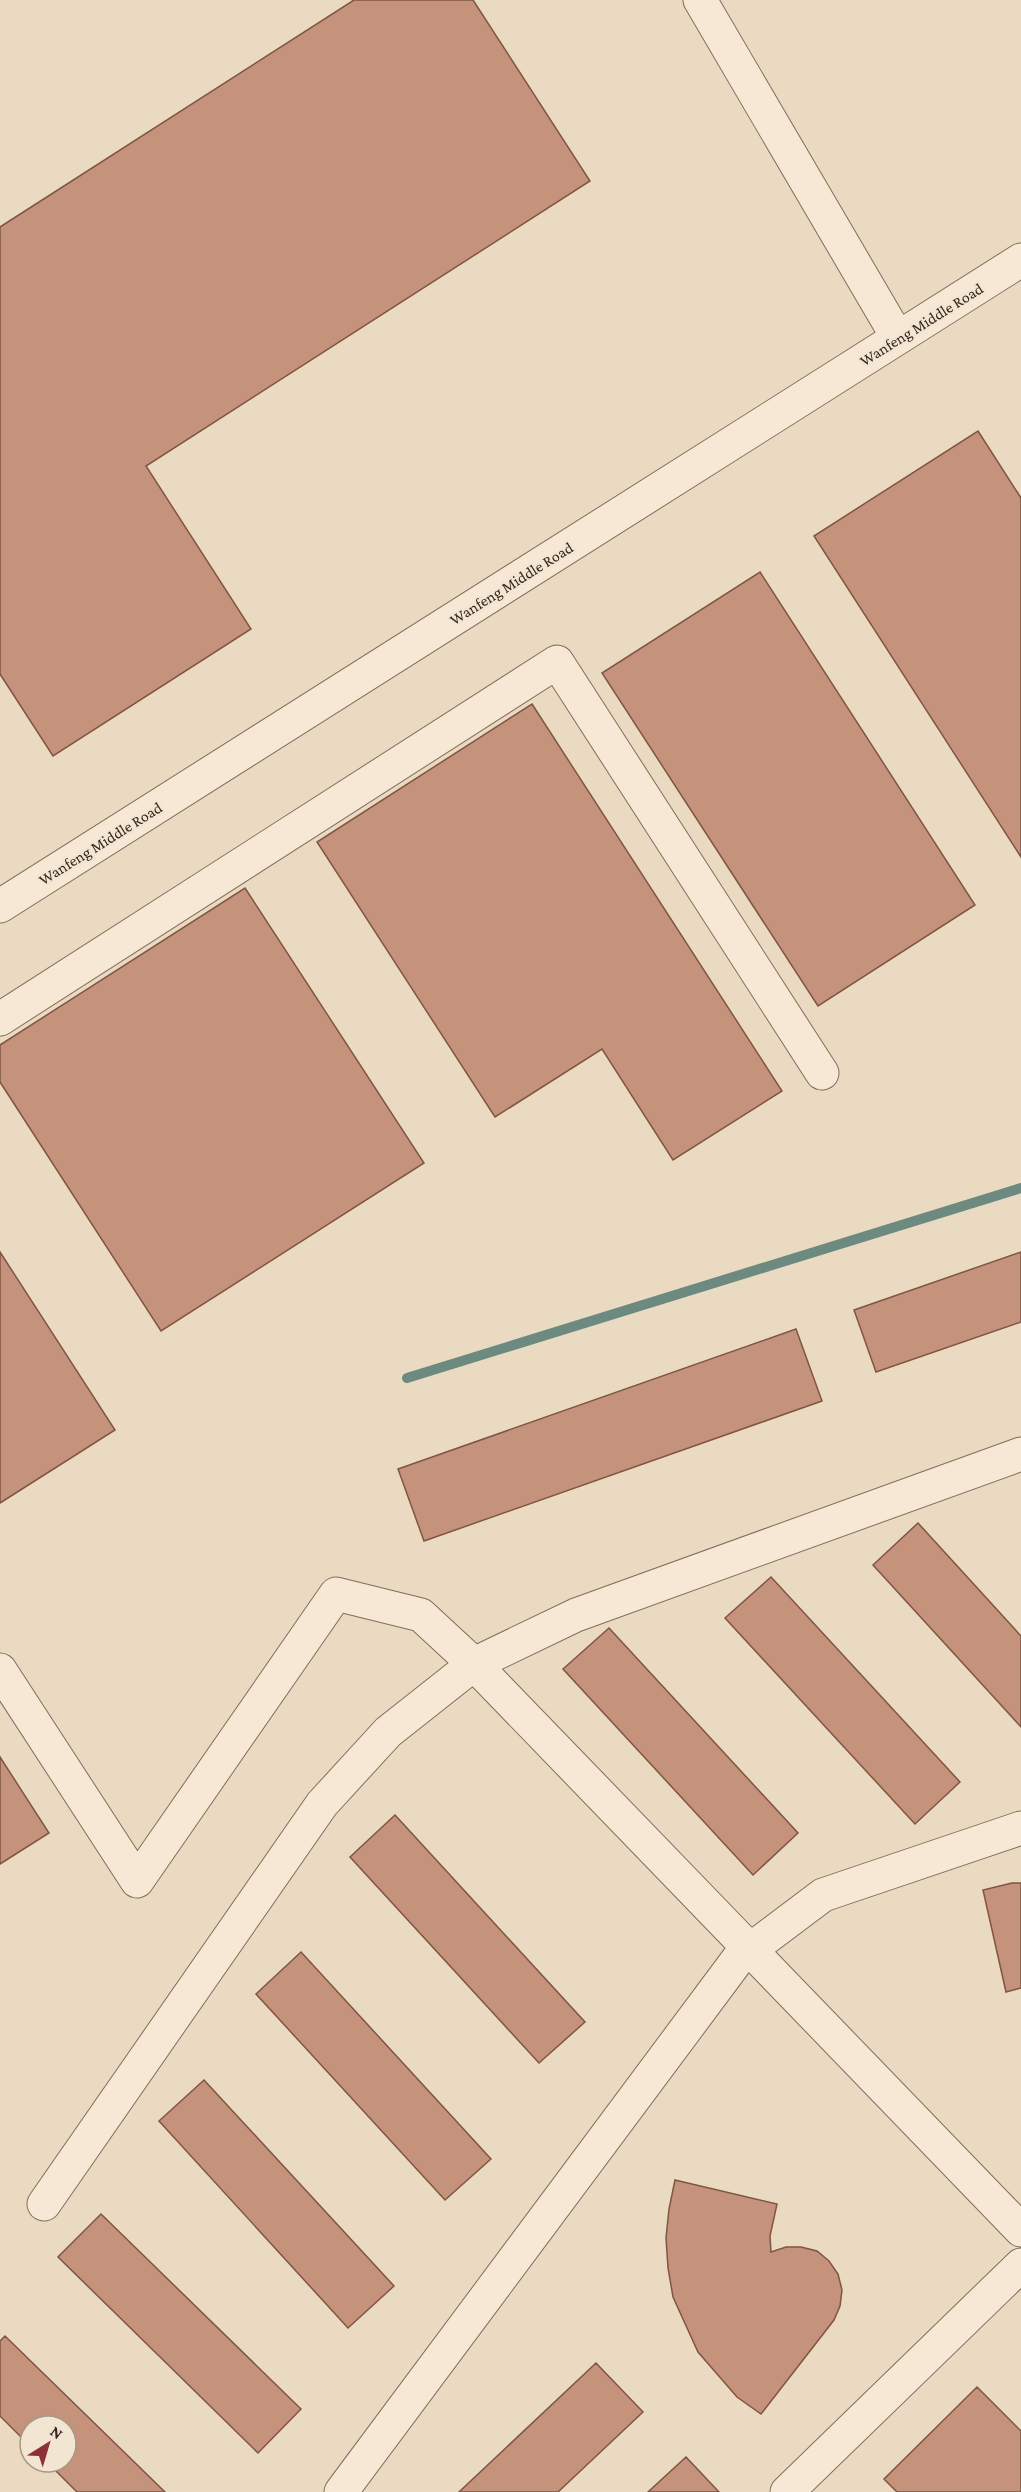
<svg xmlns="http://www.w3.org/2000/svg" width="1021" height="2492" font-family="'Crimson Pro',serif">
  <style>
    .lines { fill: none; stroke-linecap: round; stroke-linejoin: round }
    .stream { stroke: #6c8a80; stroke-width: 10 }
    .building { fill: #c5927b; stroke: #805543; stroke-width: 1.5 }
    .minor-casing { stroke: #836c5b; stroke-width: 35 }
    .minor { stroke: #f6e8d5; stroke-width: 33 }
    .labels { text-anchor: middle; stroke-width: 5; stroke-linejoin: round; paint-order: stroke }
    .street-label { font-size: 16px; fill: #33261e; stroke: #f2e5d1 }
  </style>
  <rect width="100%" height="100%" fill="#eadac2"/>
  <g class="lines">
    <path class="stream" d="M407,1378l614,-190"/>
  </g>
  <path class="building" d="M354,0h119l117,181 -444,285 105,163 -198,127 -53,-82v-447z
    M978,431l43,67v359l-207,-321z
    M760,572l215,333 -157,101 -216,-333z
    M532,704l250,387 -109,69 -71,-111 -107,68 -178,-275z
    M245,888l179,275 -263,168 -161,-249v-37z
    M0,1252l115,178 -115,73z
    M1021,1252v70l-145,50 -22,-62z
    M796,1329l26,72 -398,140 -26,-72z
    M918,1523l103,113v91l-148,-162z
    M771,1577l189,205 -45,42 -190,-206z
    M609,1628l189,205 -45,42 -190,-206z
    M0,1757l49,76 -49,31z
    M395,1815l190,207 -46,41 -189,-206z
    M1012,1883h9v105l-15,4 -23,-102z
    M301,1952l190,207 -46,41 -189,-206z
    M204,2080l190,206 -46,42 -189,-207z
    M675,2180l102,24 -7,32 1,16 15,-5h15l16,4 12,10 9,13 4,16 -2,16 -6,14 -73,94 -24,-17 -39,-45 -25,-55 -5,-29 -2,-30 3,-29z
    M101,2214l200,195 -43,44 -200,-196z
    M5,2336l160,156h-88l-30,-30h19v-36h-36v20l-30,-30v-75z
    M596,2363l47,49 -85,80h-99z
    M977,2387l44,44v61h-124l-13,-13z
    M686,2457l33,35h-71z"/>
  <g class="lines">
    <defs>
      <path id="minor" d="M700,0l198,338
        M0,906l1021,-646
        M0,1019l557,-357 265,411
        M0,1670l137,211 199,-287 85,21 53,49 547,566
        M44,2204l278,-400 66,-72 86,-68 102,-49 445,-161
        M341,2492l397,-533 85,-64 198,-67
        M787,2492l234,-227"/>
    </defs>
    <use href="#minor" class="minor-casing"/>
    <use href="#minor" class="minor"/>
  </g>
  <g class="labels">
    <g class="street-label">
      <text transform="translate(921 324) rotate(-32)" y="6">Wanfeng Middle Road</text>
      <text transform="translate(511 583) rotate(-32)" y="6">Wanfeng Middle Road</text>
      <text transform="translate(100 843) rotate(-32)" y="6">Wanfeng Middle Road</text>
    </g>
  </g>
  <g transform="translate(48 2444) rotate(37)"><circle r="28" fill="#f2e5d1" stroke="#a69989" stroke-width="1.5"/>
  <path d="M0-4.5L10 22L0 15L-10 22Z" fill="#8d303a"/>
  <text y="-9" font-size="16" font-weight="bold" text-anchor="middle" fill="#33261e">N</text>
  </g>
</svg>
